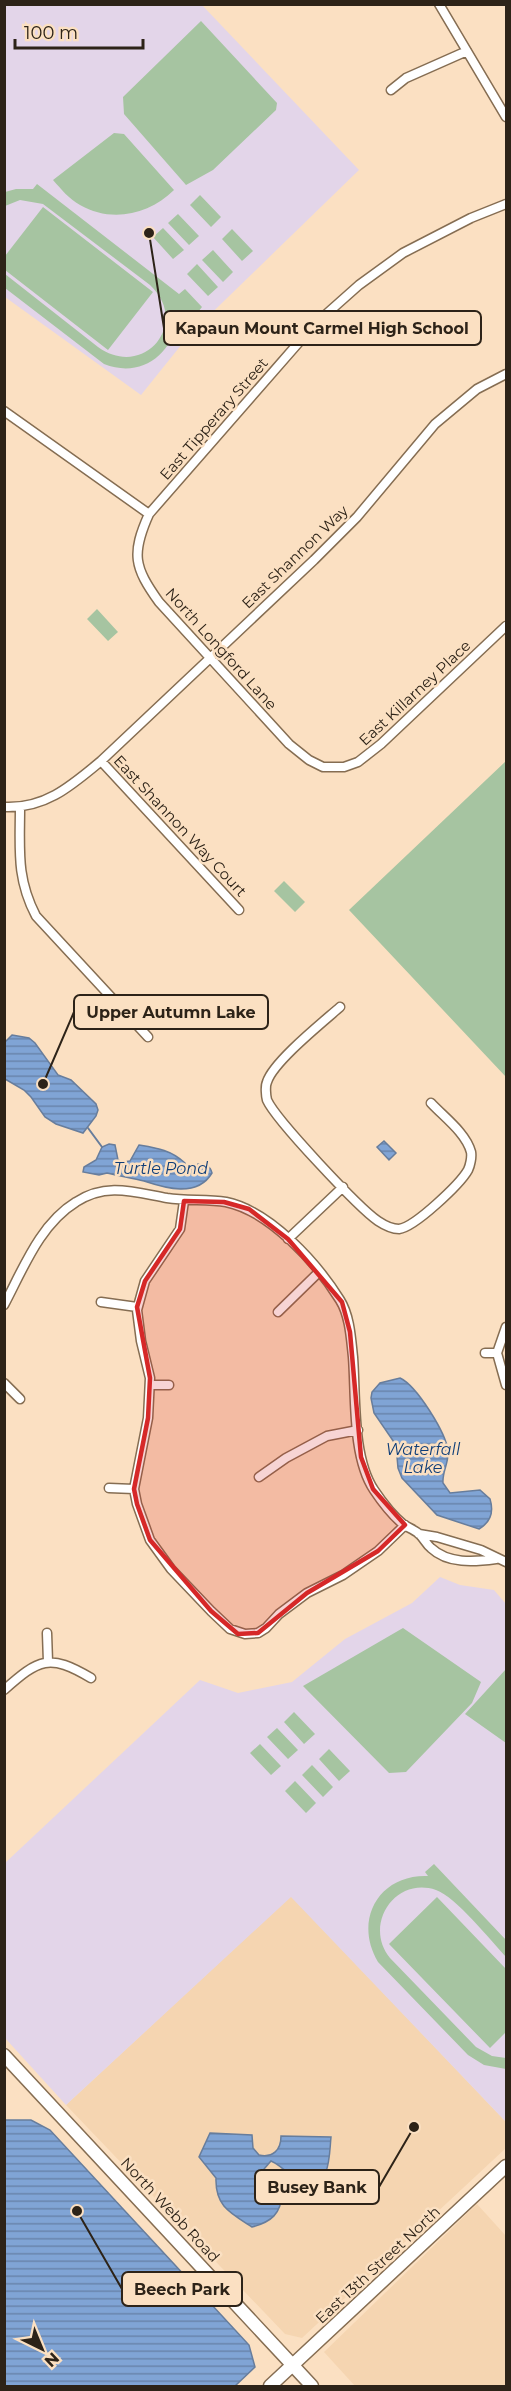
<svg xmlns="http://www.w3.org/2000/svg" width="511" height="2391" font-family="Montserrat,sans-serif">
  <style>
    .built { fill: #f5d5b1 }
    .education { fill: #e3d5e9 }
    .green { fill: #a6c4a1 }
    .water { fill: url(#water-rules); stroke: #677d9c; stroke-width: 1.5 }
    .lines { fill: none; stroke-linecap: round; stroke-linejoin: round }
    .stream { stroke: #677d9c; stroke-width: 2 }
    .street-casing { stroke: #856d52; stroke-width: 11 }
    .secondary-casing { stroke: #856d52; stroke-width: 15 }
    .street { stroke: #fff; stroke-width: 8 }
    .secondary { stroke: #fff; stroke-width: 12 }
    .marked { fill: #d62828; fill-opacity: 0.2; stroke: #d62828; stroke-width: 4.5; stroke-linejoin: round }
    .labels { text-anchor: middle; stroke-width: 5; stroke-linejoin: round; paint-order: stroke }
    .street-label { font-size: 15px; fill: #2d2318; stroke: #fbe0c2 }
    .water-label { font-size: 16px; font-style: italic; fill: #0e3d78; stroke: #fbe0c2 }
    .leader { fill: none; stroke: #2d2318; stroke-width: 2 }
    .callout-dot { fill: #2d2318; stroke: #fbe0c2; stroke-width: 2 }
    .callout { fill: #fbe0c2; stroke: #2d2318; stroke-width: 2 }
    .callout-label { font-size: 16px; text-anchor: middle; font-weight: bold; fill: #2d2318 }
  </style>
  <defs>
    <pattern id="water-rules" width="6" height="5" patternUnits="userSpaceOnUse" patternTransform="scale(1.5)"><rect width="6" height="5" fill="#80a4d5"/><path d="M0 2.5h6" fill="none" stroke="#6985ac"/></pattern>
  </defs>
  <rect width="100%" height="100%" fill="#fbe0c2"/>
  <path class="built" d="M291,1896l215,226v26l-204,190 -17,-4 -219,-229z
    M477,2204l29,32v150h-151l-31,-34z"/>
  <path class="education" d="M5,5h197l157,165 -169,164 -49,61 -136,-98z
    M440,1577l20,8 34,5 12,14v518l-215,-225 -225,208 -61,-67v-175l195,-183 38,13 54,-11 53,-43 67,-36z"/>
  <path class="green" d="M201,21l76,82 -1,7 -63,60 -27,15 -62,-71 -1,-17z
    M114,133l10,1 50,56c-25,25 -63,33 -94,15 -11,-6 -19,-16 -27,-25z
    M37,184l142,110 6,-5 17,18 -17,21 -8,-6c-7,35 -38,56 -73,42l-99,-76v-14l93,73c46,33 93,-24 52,-62l-107,-81 -23,-4 -15,6v-14l11,-3h17z
    M200,195l21,22 -10,10 -21,-22z
    M43,207l110,85 -45,58 -103,-80v-14z
    M178,214l21,22 -10,9 -21,-22z
    M163,228l21,22 -11,9 -20,-22z
    M232,229l21,22 -11,10 -20,-22z
    M213,250l20,22 -10,10 -21,-22z
    M197,264l21,23 -10,9 -21,-22z
    M97,609l21,23 -10,9 -21,-22z
    M506,761v316l-157,-167z
    M284,881l21,21 -10,10 -21,-21z
    M403,1628l78,54 -9,21 -66,69 -17,1 -86,-87z
    M506,1669v74l-41,-29z
    M294,1712l21,22 -11,10 -20,-22z
    M277,1728l21,22 -10,9 -21,-22z
    M260,1744l21,22 -10,9 -21,-22z
    M329,1749l21,22 -11,10 -20,-22z
    M312,1765l21,22 -10,10 -21,-22z
    M295,1781l21,22 -10,10 -21,-22z
    M434,1864l72,76v17c-16,-17 -50,-60 -70,-67 -41,-14 -73,35 -46,68l86,89 16,9 14,2v11l-22,-4 -16,-10 -90,-93c-25,-42 1,-88 50,-86l-3,-4z
    M437,1897l69,72v63l-16,16 -101,-104z"/>
  <path class="water" d="M12,1035l17,3 6,5 23,32 13,5 25,24 2,6 -2,6 -13,17 -27,-9 -11,-7 -14,-20 -7,-7 -19,-11v-37z
    M384,1141l12,12 -7,7 -12,-13z
    M109,1144l6,1 3,15 5,2 7,-1 9,-16c18,3 32,5 46,18l1,7 11,-2 1,-4c8,1 12,1 14,9 -15,25 -47,15 -68,8 -12,-3 -25,-5 -37,-8l-8,2 -16,-3 1,-5 12,-7 6,-13z
    M400,1378c17,8 46,55 48,73 1,12 -6,21 -5,32l7,10 30,-3 10,9c4,13 1,23 -11,30l-42,-14 -35,-37 -4,-10 -2,-23 -22,-32 -3,-15 1,-6 8,-9z
    M5,2120h26l19,10 199,215 6,22 -20,19h-230z
    M210,2133l42,2 1,13 6,7c14,3 22,-5 22,-19l50,1c-2,19 0,50 -27,49 -13,-7 -19,-19 -33,-25l-7,8 -1,9 19,16c-1,20 -11,28 -30,33 -22,-14 -37,-21 -36,-49l-17,-21z"/>
  <g class="lines">
    <path class="stream" d="M88,1128l14,19"/>
    <defs>
      <path id="street" d="M439,4l67,113
        M391,90l15,-12 61,-27
        M506,204l-35,14 -68,35 -44,32 -45,40 -165,189c-18,40 -15,53 10,88l130,142 20,16 14,7h21l14,-5 23,-18 125,-118
        M4,411l145,103
        M101,761l138,149
        M4,807c41,2 67,-21 97,-46l213,-201 43,-43 78,-93 42,-35 29,-15
        M20,807c0,42 -4,71 16,109l112,121
        M340,1007c-17,15 -67,55 -73,75 -2,4 -1,14 0,18 9,20 92,108 111,121 6,4 14,8 21,8 16,-2 61,-45 69,-59 2,-4 4,-13 3,-18 -5,-19 -27,-35 -40,-49
        M184,1201l-4,28 -35,52 -8,29 4,31 9,37 -2,40 -14,71 3,15 13,36 21,29 40,42 19,18 15,5 13,-1 8,-5 13,-14 28,-21 36,-18 35,-24 27,-26
        M288,1239l55,-52
        M101,1302l36,5
        M4,1305c19,-36 36,-81 72,-103 30,-20 58,-10 91,-4 20,3 40,1 59,4 44,9 91,61 114,98 10,16 11,39 13,57 3,40 -1,100 21,133 8,12 19,26 30,35 5,3 11,5 15,9 5,4 7,10 12,14 17,16 43,14 65,11
        M278,1312l41,-40
        M506,1327l-9,26 9,32
        M485,1353h12
        M4,1383l16,16
        M150,1385h19
        M259,1477l27,-19 41,-22 31,-6
        M109,1488l25,1
        M419,1534l18,3 44,13 25,12
        M47,1633l1,29
        M4,1690c35,-31 45,-37 87,-12"/>
      <path id="secondary" d="M4,2055l308,331
        M270,2386l236,-220"/>
    </defs>
    <use href="#street" class="street-casing"/>
    <use href="#secondary" class="secondary-casing"/>
    <use href="#street" class="street"/>
    <use href="#secondary" class="secondary"/>
  </g>
  <path class="marked" d="M184,1201l40,1 25,7 39,30 54,63 8,30 11,125 12,32 32,36 -27,26 -71,42 -49,40 -20,1 -27,-23 -61,-71 -13,-36 -3,-15 14,-71 2,-40 -13,-71 8,-26 35,-52z"/>
  <g class="labels">
    <g class="street-label">
      <text transform="translate(214 419) rotate(-49)" y="5">East Tipperary Street</text>
      <text transform="translate(295 557) rotate(-44)" y="5">East Shannon Way</text>
      <text transform="translate(221 649) rotate(48)" y="5">North Longford Lane</text>
      <text transform="translate(415 693) rotate(-43)" y="5">East Killarney Place</text>
      <text transform="translate(180 826) rotate(47)" y="5">East Shannon Way Court</text>
      <text transform="translate(170 2210) rotate(47)" y="5">North Webb Road</text>
      <text transform="translate(378 2265) rotate(-43)" y="5">East 13th Street North</text>
    </g>
    <g class="water-label">
      <text x="161" y="1174">Turtle Pond</text>
      <text x="423" y="1455">Waterfall<tspan x="423" dy="18">Lake</tspan></text>
    </g>
  </g>
  <path class="leader" d="M149 233L164 328M43 1084L74 1012M414 2127L379 2187M77 2211L122 2289"/>
  <g class="callout-dot">
    <circle cx="149" cy="233" r="6"/>
    <circle cx="43" cy="1084" r="6"/>
    <circle cx="414" cy="2127" r="6"/>
    <circle cx="77" cy="2211" r="6"/>
  </g>
  <g class="callout">
    <rect x="164" y="311" width="317" height="34" rx="6"/>
    <rect x="74" y="995" width="194" height="34" rx="6"/>
    <rect x="255" y="2170" width="124" height="34" rx="6"/>
    <rect x="122" y="2272" width="120" height="34" rx="6"/>
  </g>
  <g class="callout-label">
    <text x="322" y="334">Kapaun Mount Carmel High School</text>
    <text x="171" y="1018">Upper Autumn Lake</text>
    <text x="317" y="2193">Busey Bank</text>
    <text x="182" y="2295">Beech Park</text>
  </g>
  <rect width="511" height="2391" fill="none" stroke="#2d2318" stroke-width="12"/>
  <g transform="translate(42 2349) rotate(137)" stroke="#fbe0c2" stroke-width="4.5" paint-order="stroke">
  <path d="M0-4.5L10 22L0 15L-10 22Z" fill="#2d2318"/>
  <text y="-9" font-size="16" font-weight="bold" text-anchor="middle" fill="#2d2318">N</text>
  </g>
  <path d="M15 39v9h128v-9" fill="none" stroke="#2d2318" stroke-width="3"/>
  <text x="24" y="39" font-size="18" fill="#2d2318" stroke="#fbe0c2" stroke-width="4.5" paint-order="stroke">100 m</text>
</svg>
